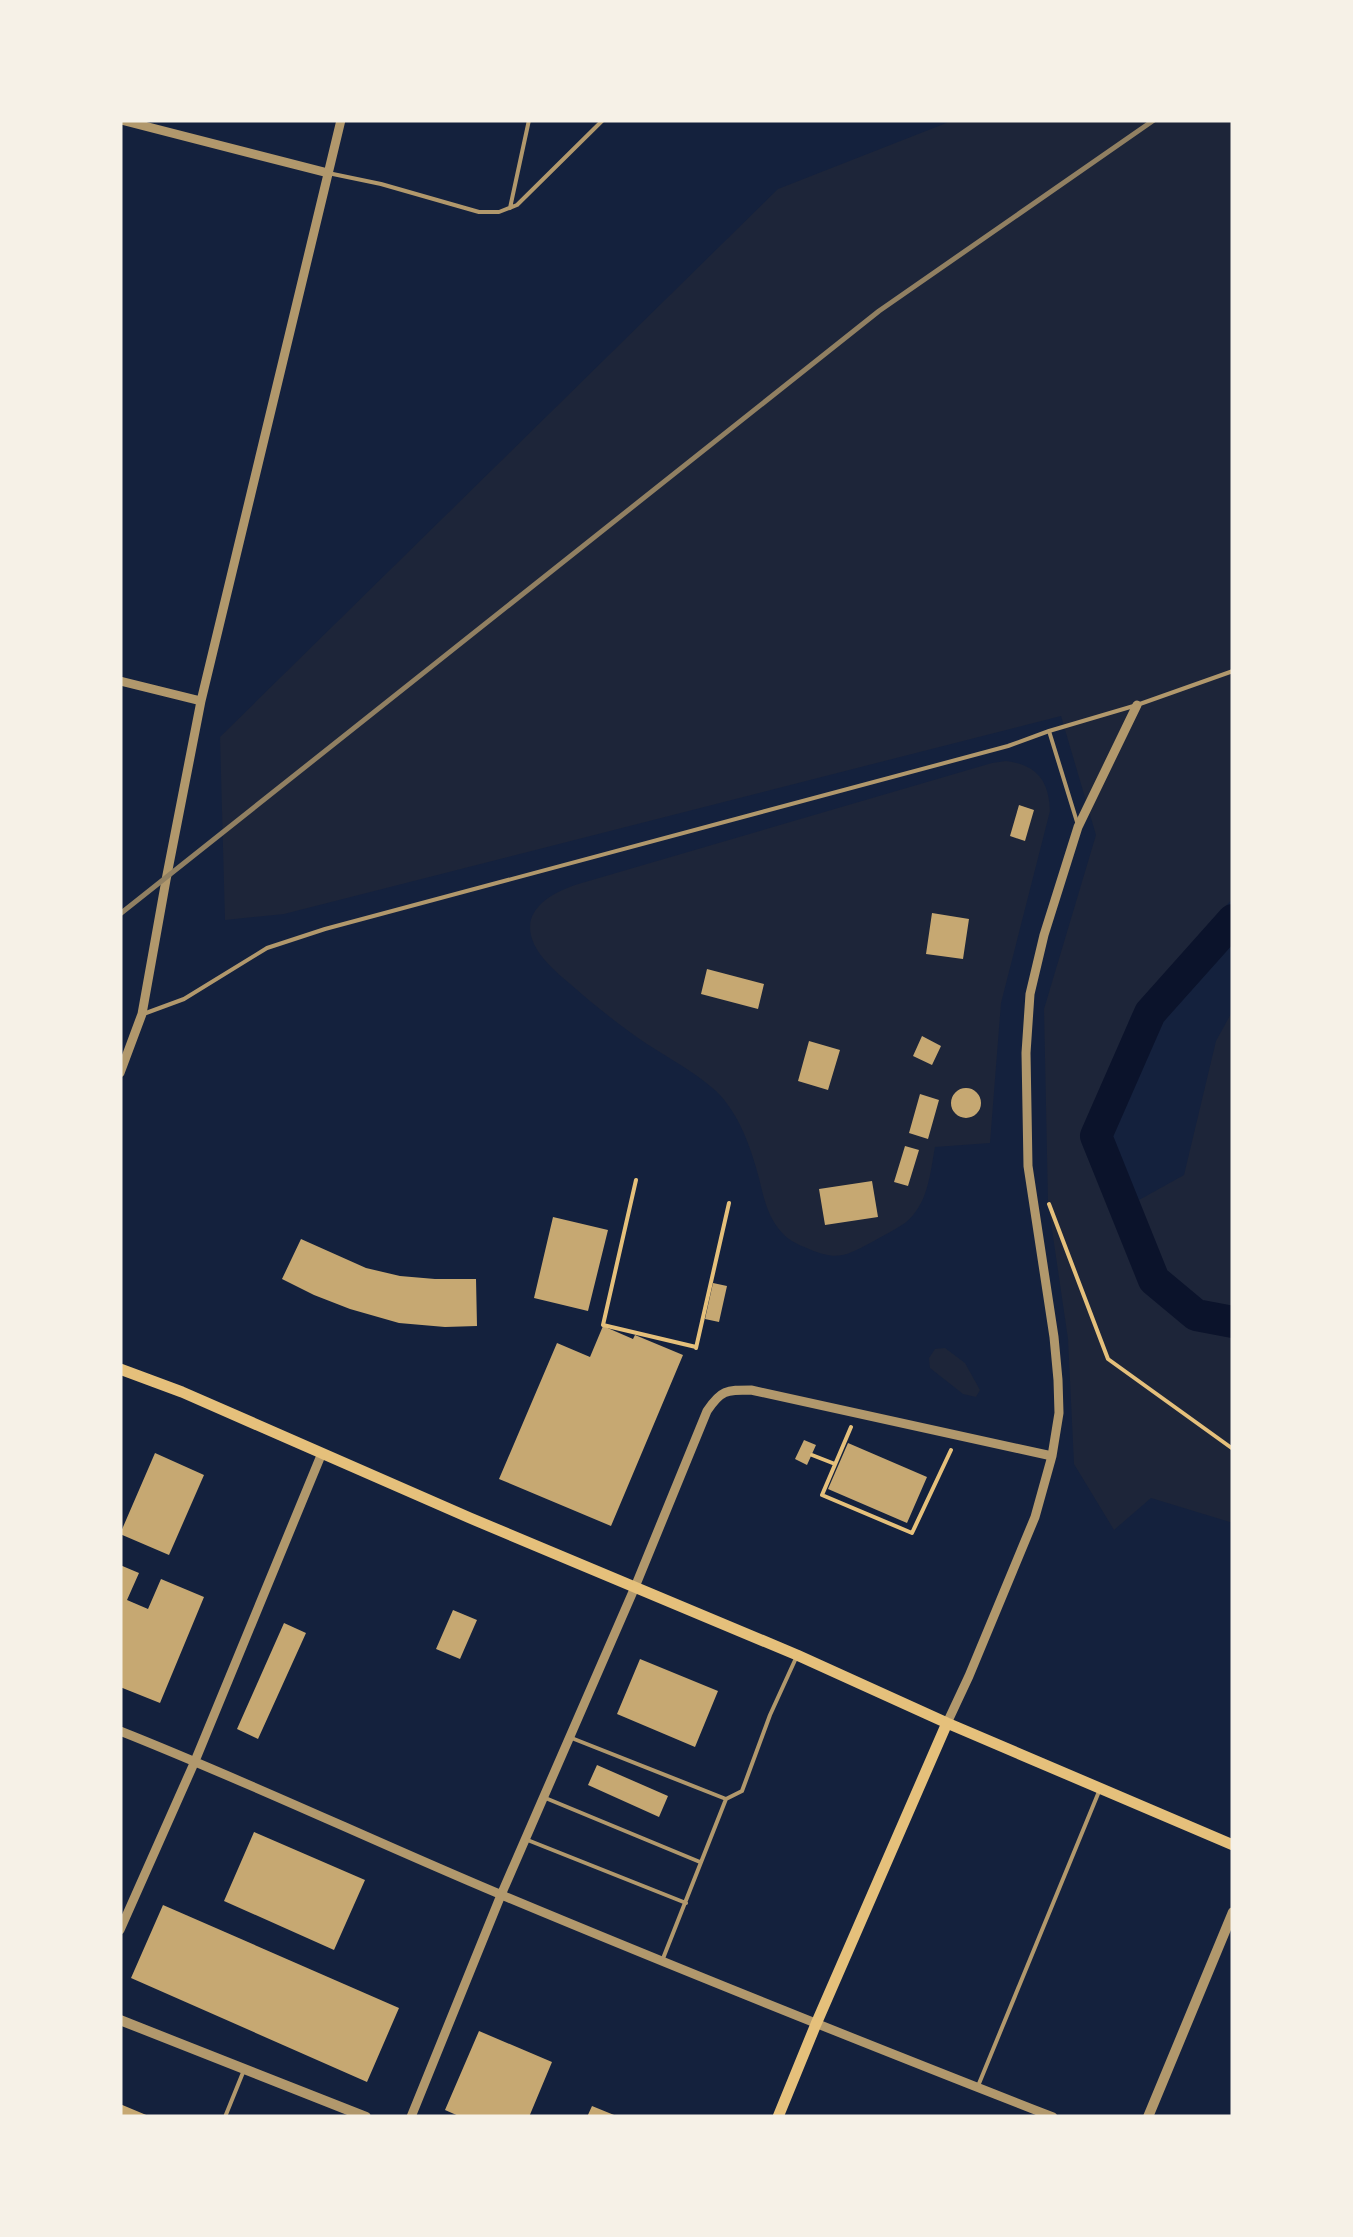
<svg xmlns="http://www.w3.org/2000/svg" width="1353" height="2237" font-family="Cabin,sans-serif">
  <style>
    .green { fill: #1d2539 }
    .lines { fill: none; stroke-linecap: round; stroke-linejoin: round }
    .river { stroke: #0b132b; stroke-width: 32 }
    .building { fill: #c6a872 }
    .path { stroke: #e5c07b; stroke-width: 4 }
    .service { stroke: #b1986c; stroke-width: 4 }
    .minor { stroke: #b1986c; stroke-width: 9 }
    .tertiary { stroke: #b1986c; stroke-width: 10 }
    .secondary { stroke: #e5c07b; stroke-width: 11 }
    .rail { stroke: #918062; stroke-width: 5 }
  </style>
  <rect width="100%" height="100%" fill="#14213d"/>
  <path class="green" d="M954,120h279v778l-101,116 -51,127 31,74 72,-40 32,-134 17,-31v513l-82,-25 -37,32 -40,-66 -6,-125 -20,-137 -4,-193 52,-174 -35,-119 -777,198 -59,6 -5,-183 558,-548z
    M1006,761c31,4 43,20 44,50l-49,192 -11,140 -55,4c-5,27 -7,58 -30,76 -10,7 -23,13 -33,19 -26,14 -35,19 -63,7 -13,-5 -23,-10 -31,-21 -11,-14 -15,-33 -19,-50 -8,-30 -20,-65 -43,-87 -21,-19 -46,-32 -69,-47 -28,-19 -53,-39 -78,-61 -13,-11 -28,-24 -35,-39 -15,-33 16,-50 41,-59l417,-122z
    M945,1348l20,15 15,27 -4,7 -13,-3 -33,-26 -1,-10 6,-9z"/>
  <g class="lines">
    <path class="river" d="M1233,920l-83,93 -54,123 58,144 42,35 37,7"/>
  </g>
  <path class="building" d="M1019,805l15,5 -9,31 -15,-5z
    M932,913l37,6 -6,40 -37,-5z
    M707,969l57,15 -6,25 -57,-15z
    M922,1036l19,10 -9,19 -19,-9z
    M809,1041l31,9 -12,40 -30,-9z
    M951 1103a15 15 0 1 1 30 0a15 15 0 1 1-30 0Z
    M920,1094l19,6 -11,39 -19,-6z
    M905,1146l14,4 -11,36 -14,-4z
    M872,1181l6,36 -53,8 -6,-36z
    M553,1217l55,13 -20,81 -54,-13z
    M301,1239l65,29 34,8 35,3h41l1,47 -32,1 -46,-4 -49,-14 -36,-14 -32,-16z
    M713,1283l14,3 -8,36 -14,-3z
    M603,1326l30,13 2,-4 48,20 -72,171 -112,-47 58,-136 33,14z
    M804,1440l12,5 -9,20 -12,-6z
    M848,1443l79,34 -20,46 -79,-34z
    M155,1453l49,22 -35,80 -49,-21z
    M120,1565l19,8 -12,27 21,9 13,-30 43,18 -44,106 -40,-16z
    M453,1610l24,10 -17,39 -24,-10z
    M284,1623l22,10 -48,106 -21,-10z
    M640,1659l78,32 -23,56 -78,-33z
    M597,1765l71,31 -9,21 -71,-32z
    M254,1832l111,48 -31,70 -110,-49z
    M163,1905l236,103 -32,74 -236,-104z
    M479,2031l73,31 -23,55h-68l-16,-7z
    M120,2104l31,13h-31z
    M592,2106l27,11h-32z"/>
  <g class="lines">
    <path class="path" d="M636,1180l-33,145 93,22
      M1049,1204l59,155 125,90
      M696,1348l33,-145
      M851,1427l-29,68 90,38 39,-83
      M812,1455l23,9"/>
    <path class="service" d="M328,173l53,11 98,28h20l18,-7 86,-85
      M510,208l19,-88
      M1049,731l88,-26 96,-34
      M146,1013l38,-14 83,-51 58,-19 683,-183 41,-15 28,91
      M569,1737l157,62 16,-8 28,-76 26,-57
      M543,1797l157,65
      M525,1839l161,64
      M662,1961l64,-162
      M978,2086l122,-297
      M225,2117l19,-47"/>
    <path class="minor" d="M121,120l207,53
      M120,681l81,20
      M120,1073l22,-59 24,-134 35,-179 140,-581
      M947,1723l22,-47 66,-159 17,-61 7,-43 -1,-33 -4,-43 -26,-171 -2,-113 4,-59 14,-59 34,-108 59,-122
      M120,1731c129,51 255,111 384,165 182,76 365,149 549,221
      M120,1930l75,-169 127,-308
      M411,2117l90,-222 134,-308 72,-176c14,-21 19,-21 44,-21l301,66"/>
    <path class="tertiary" d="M120,2020l246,97
      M1148,2117l85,-205"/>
    <path class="secondary" d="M120,1369l62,23 288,126 327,137 150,68 286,122
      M778,2117l38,-93 131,-301"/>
    <path class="rail" d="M120,914l759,-603 275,-191"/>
  </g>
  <rect width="1353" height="2237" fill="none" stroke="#f6f1e7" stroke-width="245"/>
</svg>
